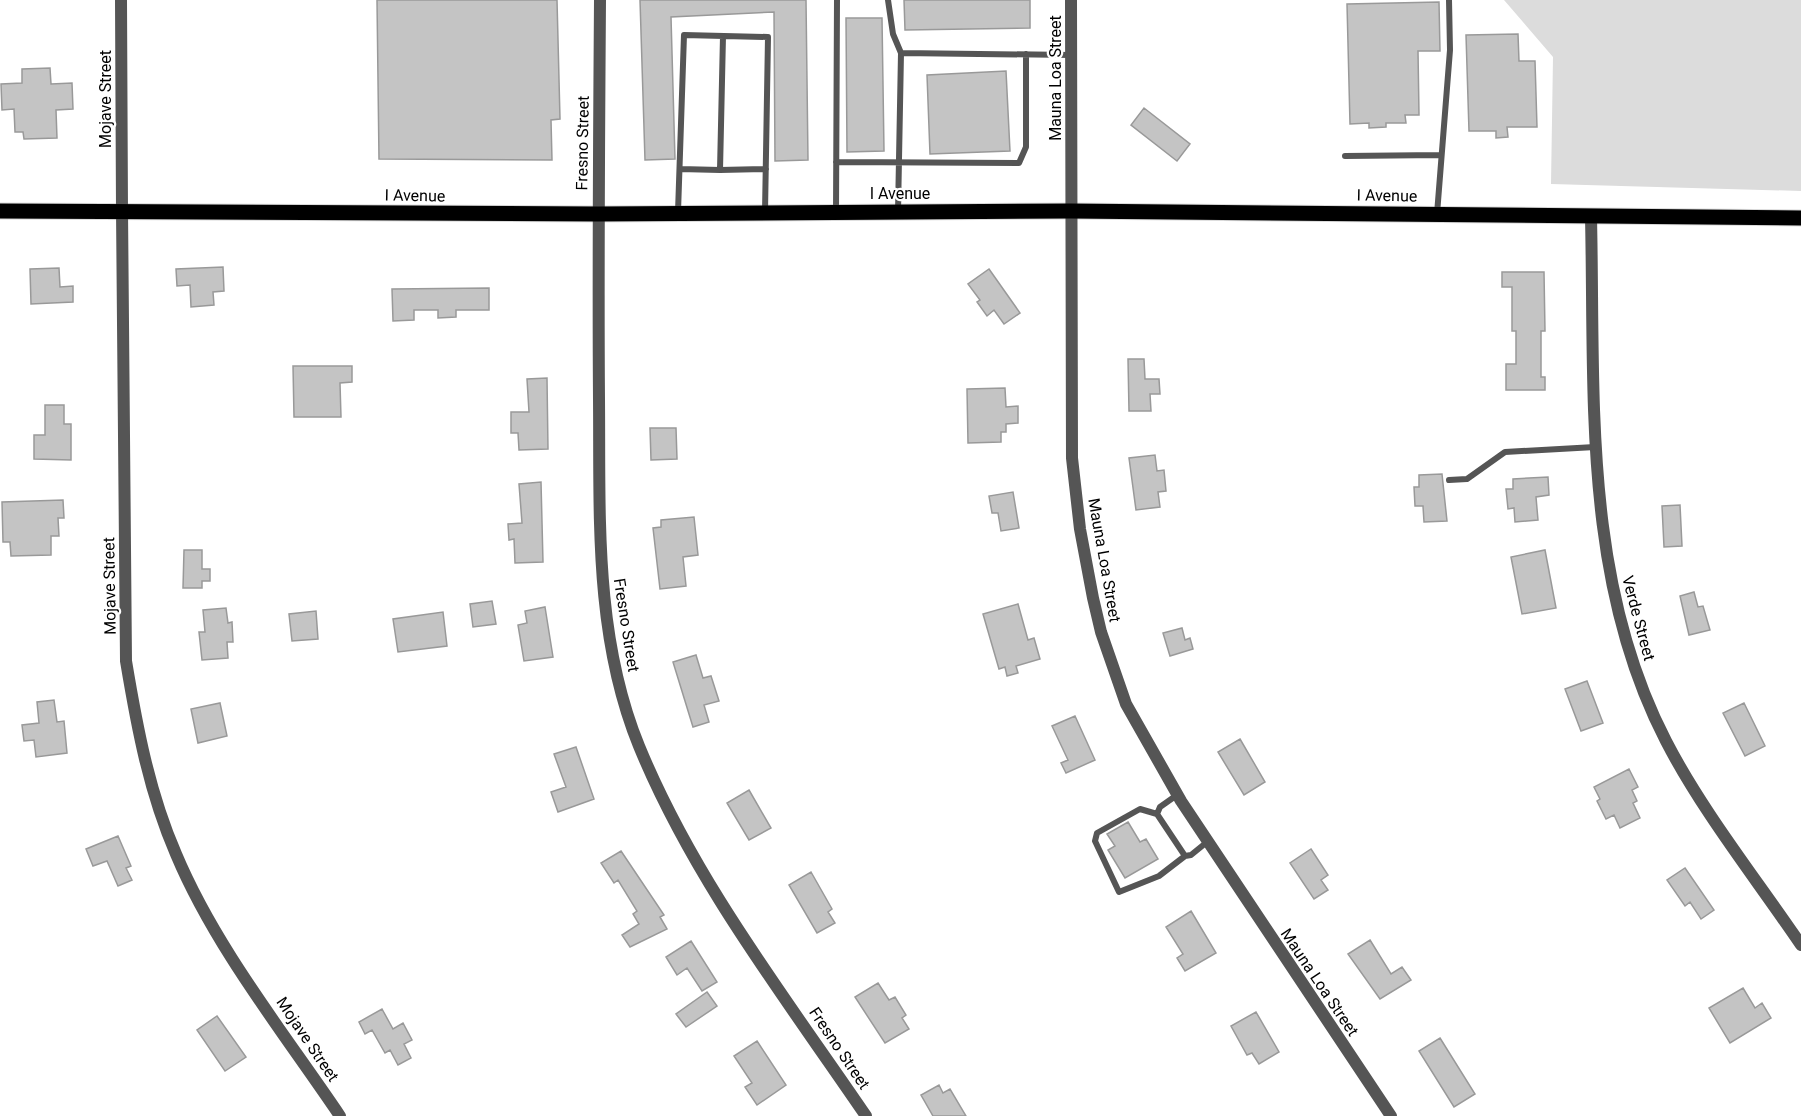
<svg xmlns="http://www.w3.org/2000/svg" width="1801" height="1116" font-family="Roboto,sans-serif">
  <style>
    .green { fill: #dcdcdc }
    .building { fill: #c4c4c4; stroke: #999; stroke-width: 1.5 }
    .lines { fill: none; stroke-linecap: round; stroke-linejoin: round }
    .primary-casing { stroke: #dbdbdb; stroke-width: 17 }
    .service { stroke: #555; stroke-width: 6 }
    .minor { stroke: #555; stroke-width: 12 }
    .tertiary { stroke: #555; stroke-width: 12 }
    .primary { stroke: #000; stroke-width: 15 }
    .labels { text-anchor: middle; stroke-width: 4.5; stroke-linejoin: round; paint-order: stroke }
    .street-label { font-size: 16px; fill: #000; stroke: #fff }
  </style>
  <rect width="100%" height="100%" fill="#fff"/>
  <path class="green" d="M1504,0h297v191l-250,-7 2,-127z"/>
  <path class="building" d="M377,0h180l3,119 -9,1 1,40 -173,-1z
    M640,0h166l2,160 -33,1 -1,-149 -103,5 4,142 -30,1z
    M904,0h126v28l-125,2z
    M1439,2l1,49h-22l1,64h-14l1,8h-20v4l-17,1v-5l-19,1 -3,-120z
    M846,18h36l2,133 -37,1z
    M1518,34l1,27h16l2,66h-30l1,10 -12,1v-7h-27l-3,-96z
    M50,68l1,16 21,-1 1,26 -17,1 1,28 -33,1 -1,-7h-8l-1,-23 -12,1 -1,-26 21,-1v-14z
    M1006,71l4,80 -80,3 -3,-79z
    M1144,108l46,36 -13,17 -46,-36z
    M223,267l1,24 -11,1 1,13 -23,2 -1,-22 -13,1 -1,-17z
    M59,268l1,19 13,-1v16l-42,2 -1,-35z
    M989,269l31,44 -16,11 -10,-14 -7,6 -10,-14 3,-2 -12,-16z
    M1502,272h42l1,59h-4v46h4v13h-39v-26h10v-33h-4v-44h-10z
    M489,288v22h-33v7l-18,1v-8h-24v10l-21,1 -1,-32z
    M1128,359h16l1,20h14l1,15h-10l1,17h-22z
    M293,366h59v16l-12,1 1,34h-47z
    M547,378l1,71 -29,1 -1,-17h-7v-21h18l-2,-33z
    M1005,388l1,19 12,-1v17l-12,1v8h-5v10l-33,1 -1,-54z
    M45,405h19v19h7v36l-37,-1v-24h11z
    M650,428h26l1,31 -26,1z
    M1155,455l2,16 7,-1 2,21 -8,1 2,15 -24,3 -7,-52z
    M1442,474l5,47 -23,1 -1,-16h-8l-1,-19h5v-12z
    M1548,477l1,18 -13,2 2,23 -23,2 -1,-14 -6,1 -2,-20h7v-10z
    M541,482l2,80 -28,1 -1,-24 -5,1 -1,-16 14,-1 -3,-39z
    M1013,492l6,36 -18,3 -3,-18h-6l-3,-17z
    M63,500l1,18h-6l1,18h-8v19l-40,1 -1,-14h-7l-1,-40z
    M1680,505l2,41 -18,1 -2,-41z
    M694,517l4,38 -15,2 3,29 -26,3 -7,-61 8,-1v-7z
    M184,550h18v19h8v12h-8v7h-19z
    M1545,550l11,58 -34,6 -11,-57z
    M1694,592l4,15 5,-1 7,24 -21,5 -9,-39z
    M492,601l4,23 -23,3 -3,-23z
    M1018,604l10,36 6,-2 6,21 -24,7 2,7 -11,3 -2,-9 -6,2 -16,-55z
    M545,607l8,50 -29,4 -6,-36 9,-2 -2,-12z
    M226,608l2,15 4,-1 1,20h-6l1,16 -26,2 -3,-28h6l-2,-22z
    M316,611l2,28 -26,2 -3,-27z
    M443,612l4,34 -49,6 -5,-33z
    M1182,628l3,12 5,-2 3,11 -23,7 -7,-23z
    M696,655l7,23 8,-2 8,25 -15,4 5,17 -16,5 -20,-65z
    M1587,681l16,42 -22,8 -16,-42z
    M54,700l3,22 7,-1 3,32 -31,4 -2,-17 -10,1 -2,-16 17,-2 -2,-21z
    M220,703l7,33 -29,7 -7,-34z
    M1744,703l21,43 -20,10 -22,-43z
    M1075,716l20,44 -29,13 -5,-10 7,-3 -16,-34z
    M1240,739l25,43 -21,13 -26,-43z
    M576,747l18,52 -36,13 -7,-20 15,-5 -12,-33z
    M1629,769l9,18 -6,3 5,11 -4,2 7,15 -20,10 -6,-13 -8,4 -9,-18 3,-2 -6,-12z
    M749,790l22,38 -22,12 -22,-37z
    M1128,822l12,20 6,-3 12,20 -33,19 -17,-28 7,-4 -8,-12z
    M118,836l13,30 -5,2 6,12 -14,6 -11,-25 -14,5 -7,-17z
    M1311,849l17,26 -7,5 7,10 -14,9 -24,-36z
    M621,851l43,64 -4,2 7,12 -37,18 -8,-12 17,-11 -6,-10 4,-3 -19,-31 -4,3 -13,-20z
    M1685,868l29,42 -13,9 -11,-17 -5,4 -18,-26z
    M811,872l21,37 -4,3 7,11 -18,10 -28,-48z
    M1191,911l25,42 -31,18 -8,-13 6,-4 -17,-27z
    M1370,940l21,34 11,-7 9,13 -31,19 -32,-45z
    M691,941l26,41 -15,9 -15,-23 -10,7 -11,-18z
    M878,983l11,17 6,-3 11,18 -4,3 7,11 -24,14 -30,-46z
    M1743,988l12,20 7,-5 9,15 -41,25 -21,-35z
    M707,992l10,14 -31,21 -10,-13z
    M382,1009l11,20 10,-6 9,17 -8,4 7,14 -13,7 -8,-15 -5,3 -13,-23 -7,4 -6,-12z
    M1256,1012l23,40 -20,12 -7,-11 -5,2 -16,-29z
    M217,1016l29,41 -21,14 -28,-41z
    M1440,1038l35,56 -21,13 -35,-56z
    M757,1041l29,44 -29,20 -12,-18 7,-4 -18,-27z
    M939,1085l4,8 7,-4 16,27h-33l-12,-21z"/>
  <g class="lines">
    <defs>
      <path id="primary" d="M0,211l598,3 473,-3 730,7"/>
    </defs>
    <use href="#primary" class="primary-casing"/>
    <path class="service" d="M888,0l5,34 8,19
      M723,36l-3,134 46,-1
      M1345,156l96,-1
      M836,162l183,1 7,-16v-93
      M680,169l40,1
      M678,212l6,-177 84,2 -3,175
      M836,212l1,-212
      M898,212l3,-159 170,2
      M1437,214l13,-164 -1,-50
      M1449,480l18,-1 38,-27 90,-5
      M1177,795l-17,12 -3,7 28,42 6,-1 16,-13
      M1157,814l-17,-5 -43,24 -2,8 24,51 40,-16 26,-20"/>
    <path class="minor" d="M600,0c-1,133 -2,266 -1,399 1,117 -5,237 40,347 55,134 146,251 227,370
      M1071,0l1,458 8,71 13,69 8,34 25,72 55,97 210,315
      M122,210l4,451c11,66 23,131 50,193 39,93 108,179 164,262
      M1591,217c4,177 -9,362 75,524 36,70 91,139 135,204"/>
    <path class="tertiary" d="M121,0l1,210"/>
    <use href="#primary" class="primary"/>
  </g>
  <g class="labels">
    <g class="street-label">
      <text transform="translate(1055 78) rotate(-90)" y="6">Mauna Loa Street</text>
      <text transform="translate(105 99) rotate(-90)" y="6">Mojave Street</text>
      <text transform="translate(582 143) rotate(-89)" y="6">Fresno Street</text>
      <text x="900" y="199">I Avenue</text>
      <text transform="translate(415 195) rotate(1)" y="6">I Avenue</text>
      <text transform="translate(1387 195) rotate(1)" y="6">I Avenue</text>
      <text transform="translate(1105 560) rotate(80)" y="6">Mauna Loa Street</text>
      <text transform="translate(109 586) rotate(-91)" y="6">Mojave Street</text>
      <text transform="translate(1639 618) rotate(75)" y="6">Verde Street</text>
      <text transform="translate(627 625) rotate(81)" y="6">Fresno Street</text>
      <text transform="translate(1320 982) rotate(56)" y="6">Mauna Loa Street</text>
      <text transform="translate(308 1039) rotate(56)" y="6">Mojave Street</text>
      <text transform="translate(840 1048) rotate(56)" y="6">Fresno Street</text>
    </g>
  </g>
</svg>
